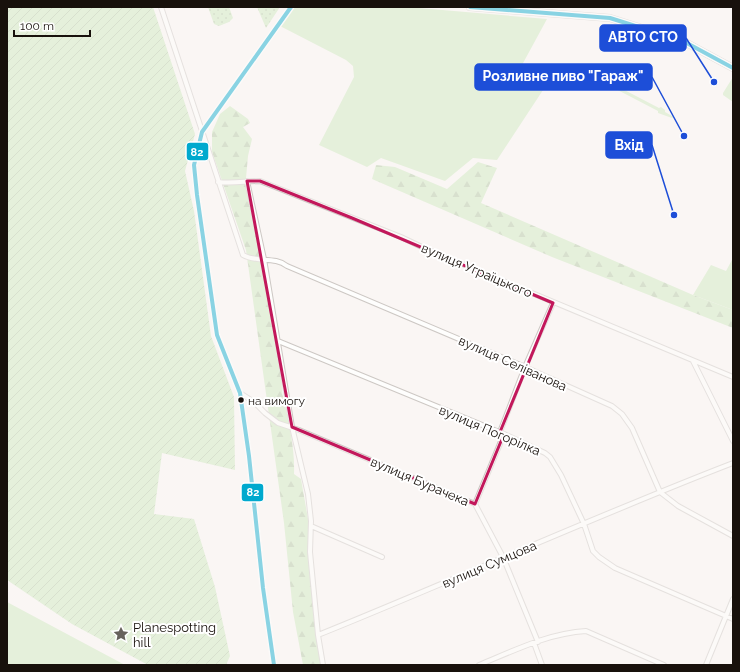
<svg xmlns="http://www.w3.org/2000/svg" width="740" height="672" font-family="Raleway,sans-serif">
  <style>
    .grass { fill: #cde8bd }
    .forest { fill: url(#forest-firs) }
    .park { fill: url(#park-dots) }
    .garden { fill: url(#garden-furrows) }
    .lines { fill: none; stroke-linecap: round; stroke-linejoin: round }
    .street-casing { stroke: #cdc8c4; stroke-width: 6 }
    .secondary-casing { stroke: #cdc8c4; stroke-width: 8 }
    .street { stroke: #fefefd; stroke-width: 4 }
    .secondary { stroke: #fefefd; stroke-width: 6 }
    .bus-1-casing { stroke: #fff; stroke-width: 7 }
    .bus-1 { stroke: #00a9ce; stroke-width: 4 }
    .marked { fill: none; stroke: #c2185b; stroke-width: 3; stroke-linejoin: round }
    .bus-dot { fill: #18110c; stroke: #fff; stroke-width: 1.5 }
    .labels { text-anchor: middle; stroke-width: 4; stroke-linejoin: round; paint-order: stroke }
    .bus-label { font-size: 12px; fill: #18110c; stroke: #fff; text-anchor: start }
    .street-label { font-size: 13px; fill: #18110c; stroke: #fff }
    .poi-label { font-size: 13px; fill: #18110c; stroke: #fff; text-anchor: start }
    .leader { fill: none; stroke: #1d4ed8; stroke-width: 1.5 }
    .callout-dot { fill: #1d4ed8; stroke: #fff; stroke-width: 1.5 }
    .callout { fill: #1d4ed8; stroke: #1d4ed8; stroke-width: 1.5 }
    .callout-label { font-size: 14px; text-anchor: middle; font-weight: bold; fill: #fff }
    .line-badge { stroke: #fff; stroke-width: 1.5 }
    .badge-label { font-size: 11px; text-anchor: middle; font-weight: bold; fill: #fff }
  </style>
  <defs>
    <pattern id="forest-firs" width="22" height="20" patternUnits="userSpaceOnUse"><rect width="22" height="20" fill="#cde8bd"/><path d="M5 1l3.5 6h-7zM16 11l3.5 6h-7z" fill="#afc6a1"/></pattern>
    <pattern id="park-dots" width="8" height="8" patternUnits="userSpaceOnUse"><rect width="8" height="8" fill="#cde8bd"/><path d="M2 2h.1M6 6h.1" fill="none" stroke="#afc6a1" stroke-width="1.8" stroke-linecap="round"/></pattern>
    <pattern id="garden-furrows" width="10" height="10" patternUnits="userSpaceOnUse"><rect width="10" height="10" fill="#cde8bd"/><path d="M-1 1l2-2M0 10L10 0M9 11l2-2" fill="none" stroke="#afc6a1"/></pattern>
  </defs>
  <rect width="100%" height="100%" fill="#faf6f4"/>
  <path class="grass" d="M293,7h114l140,12 -25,46 1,7 22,15 -48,73 -24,-2 -28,23 -64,-23 -14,9 -48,-22 35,-68 -1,-11 -7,-6 -66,-34z
    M733,77v25l-10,-7v-2z
    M611,83l48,25 2,-1 4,3v2l9,5 -2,1 -14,-5v-2l-48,-25z
    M733,258v52l-40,-15 18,-30 15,6z
    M7,602l118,63h-118z"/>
  <path class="forest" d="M230,106l18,13 2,4 -7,4 9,12 -4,17 -2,22 11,48 25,155c-1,9 1,16 3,24 5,23 10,46 9,69l7,5 7,40v36l7,70 6,40h-18l-10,-53 -9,-89 -38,-273 -34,-98v-20l8,-18z
    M478,162l19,6 -16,35 212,92 40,15v18l-181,-71 -180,-78 4,-14 19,2 52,22z"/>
  <path class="park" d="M208,7h21l4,11 -4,4 -10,4 -5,-2z
    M257,7h23l-14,21z"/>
  <path class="garden" d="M7,7h146l42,127 -10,37 9,40 17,125 23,61 1,73 -73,-17 -8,61 40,5 21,68 15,69 -4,9h-78l-76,-41 -65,-44z"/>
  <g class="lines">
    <defs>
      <path id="street" d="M161,7l82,248c13,8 32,1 44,11l238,101 87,39 10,8 10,14 28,64 18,14 55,30
        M247,181l17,78 28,168 16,67 3,27 -1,31 8,83 5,30
        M218,182c14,2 28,-1 42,-1l141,56 21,10 311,130
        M278,341l226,93 41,19 5,4 11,18 23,49 9,27 6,6 16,11 118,51
        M693,361l40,80
        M240,393l14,9 11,11 13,10 21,7 176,74 28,53 35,85
        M500,432l25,-65 28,-64
        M475,504l29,-70
        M311,526l71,31
        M318,635c139,-56 275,-118 415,-172
        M534,643l8,22
        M274,665l-11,-77 -14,-132 -9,-63 -23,-58 -20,-140 -3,-30 8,-33 89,-125
        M479,665c34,-14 70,-32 107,-34l78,34
        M706,665l27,-66"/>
      <path id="secondary" d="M470,7l140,11 73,23 50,27"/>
    </defs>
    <use href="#street" class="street-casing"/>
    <use href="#secondary" class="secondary-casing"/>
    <use href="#street" class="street"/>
    <use href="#secondary" class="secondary"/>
    <defs>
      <path id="bus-1" d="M470,7l140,11 73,23 50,27
        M274,665l-11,-77 -14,-132 -9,-63 -23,-58 -20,-140 -3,-30 8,-33 89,-125"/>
    </defs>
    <use href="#bus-1" class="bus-1-casing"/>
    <use href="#bus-1" class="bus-1"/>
  </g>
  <path d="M0 0H740V672H0ZM247,181h13l92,37 201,85 -53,129 4,2 -29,70 -183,-77z" fill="#faf6f4" fill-opacity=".55" fill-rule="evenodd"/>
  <path class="marked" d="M247,181h13l92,37 201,85 -53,129 4,2 -29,70 -183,-77z"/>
  <defs>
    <symbol id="sight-bare" viewBox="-9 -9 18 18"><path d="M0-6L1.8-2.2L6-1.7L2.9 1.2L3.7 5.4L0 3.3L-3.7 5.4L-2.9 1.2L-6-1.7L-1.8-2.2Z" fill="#67615d" stroke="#fff" stroke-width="2.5" paint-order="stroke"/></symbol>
  </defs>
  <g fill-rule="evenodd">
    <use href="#sight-bare" x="110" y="623" width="22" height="22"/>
  </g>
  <circle class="bus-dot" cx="241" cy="400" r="3.5"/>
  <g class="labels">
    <g class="bus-label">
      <text x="248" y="405">на вимогу</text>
    </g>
    <g class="street-label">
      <text transform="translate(477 270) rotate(23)" y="5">вулиця Уграїцького</text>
      <text transform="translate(513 363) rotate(24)" y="5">вулиця Селіванова</text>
      <text transform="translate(490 430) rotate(23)" y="5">вулиця Погорілка</text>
      <text transform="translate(420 481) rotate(23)" y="5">вулиця Бурачека</text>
      <text transform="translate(489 564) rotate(-23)" y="5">вулиця Сумцова</text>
    </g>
    <g class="poi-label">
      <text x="133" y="632">Planespotting<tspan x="133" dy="15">hill</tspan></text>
    </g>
  </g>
  <path class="leader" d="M714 82L686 38M684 136L652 77M674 215L652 145"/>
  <g class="callout-dot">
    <circle cx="714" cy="82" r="4"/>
    <circle cx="684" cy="136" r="4"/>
    <circle cx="674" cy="215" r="4"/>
  </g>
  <g class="callout">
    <rect x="600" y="25" width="86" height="26" rx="4"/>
    <rect x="475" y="64" width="177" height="26" rx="4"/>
    <rect x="606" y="132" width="46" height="26" rx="4"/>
  </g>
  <g class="callout-label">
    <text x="643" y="42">АВТО СТО</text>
    <text x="563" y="81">Розливне пиво "Гараж"</text>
    <text x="629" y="150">Вхід</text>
  </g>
  <g class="line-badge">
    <rect x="186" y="142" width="23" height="19" rx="4" fill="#00a9ce"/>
    <rect x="241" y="483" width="23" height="19" rx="4" fill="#00a9ce"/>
  </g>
  <g class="badge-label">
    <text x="197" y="156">82</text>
    <text x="253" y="496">82</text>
  </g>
  <rect width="740" height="672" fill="none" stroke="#18110c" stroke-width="16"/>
  <path d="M14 30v6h76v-6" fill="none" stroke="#18110c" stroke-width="2"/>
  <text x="20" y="30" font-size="12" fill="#18110c" stroke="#ffffff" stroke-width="3" paint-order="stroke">100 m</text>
</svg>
